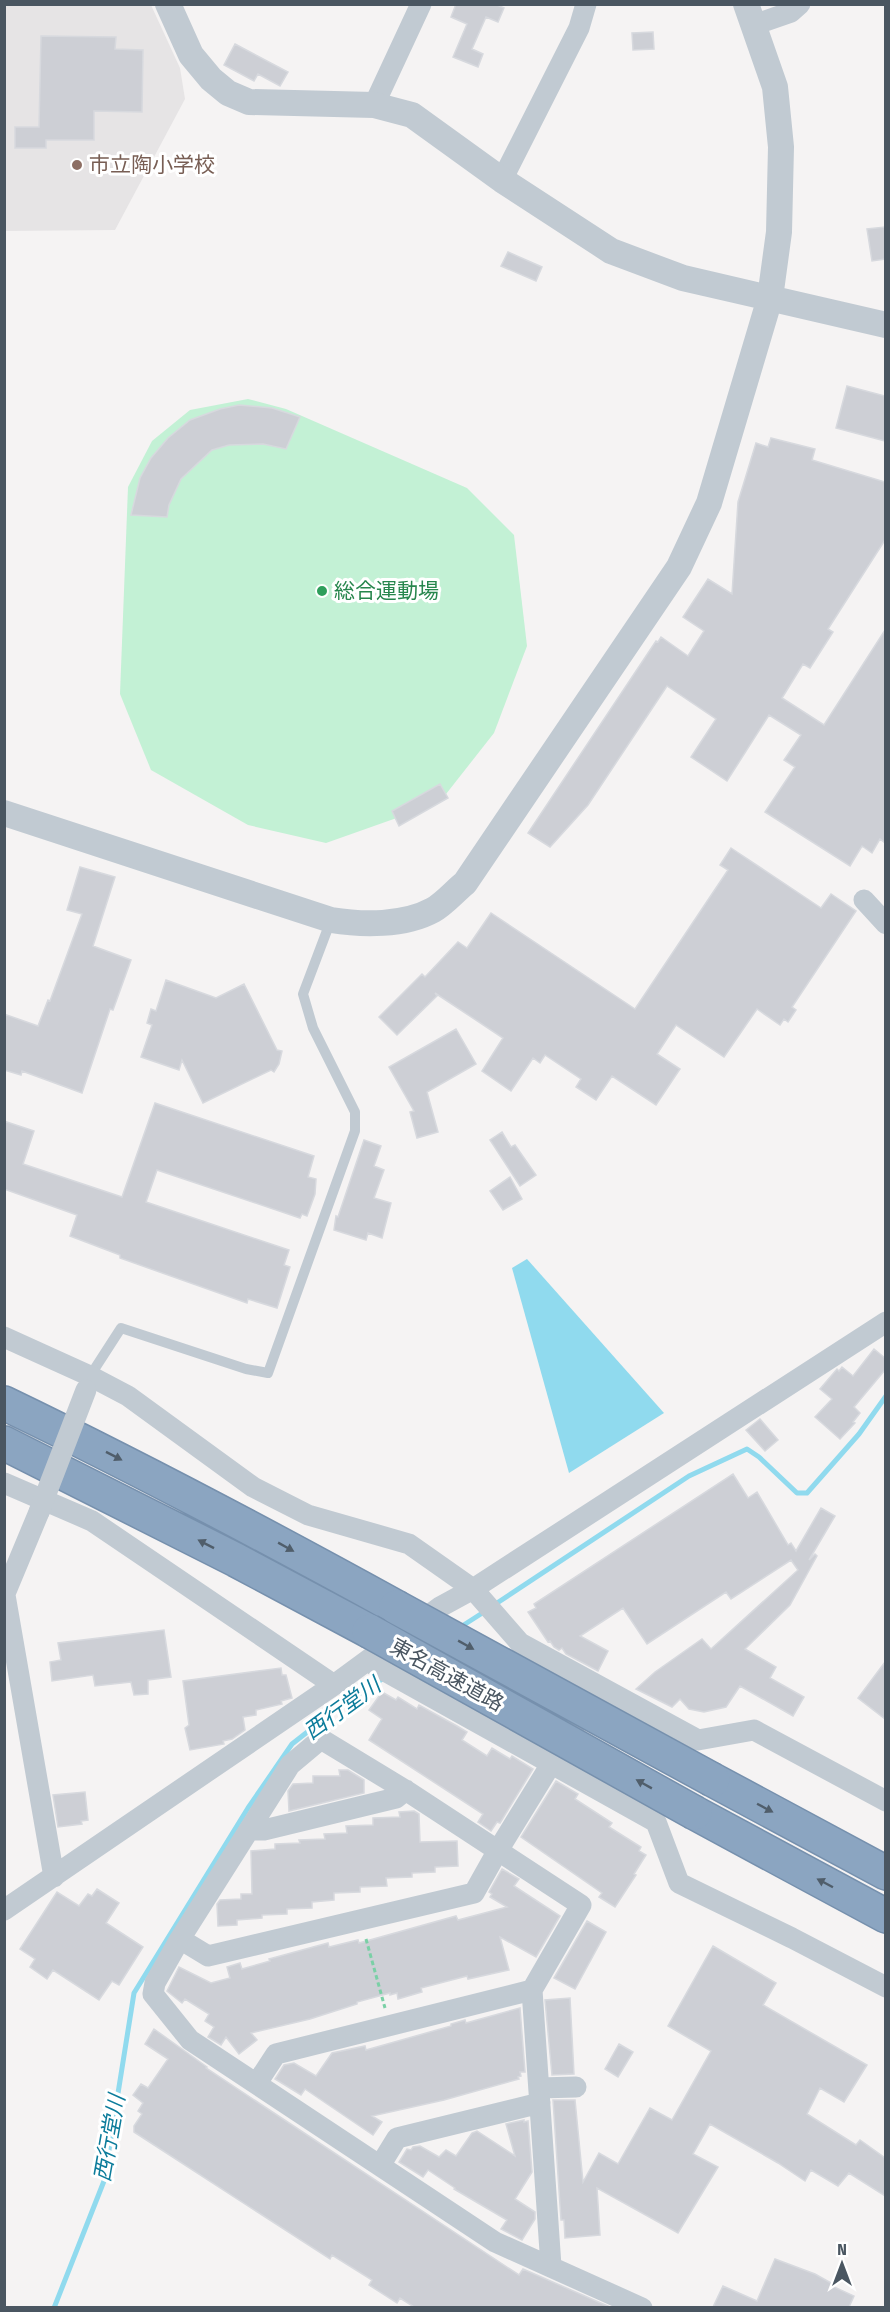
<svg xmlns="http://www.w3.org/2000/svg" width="890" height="2312" font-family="'Fira Sans Condensed','Noto Sans JP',sans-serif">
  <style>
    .education { fill: #e6e4e5 }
    .green { fill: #c3f1d5 }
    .water { fill: #90daee }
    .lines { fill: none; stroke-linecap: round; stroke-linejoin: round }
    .stream { stroke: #90daee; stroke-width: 5 }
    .building { fill: #cdcfd5; stroke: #d7d9de; stroke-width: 1.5 }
    .motorway-casing { stroke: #7690ad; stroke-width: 36 }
    .path { stroke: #7ad0a6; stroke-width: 3; stroke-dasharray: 4.5 3; stroke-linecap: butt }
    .service { stroke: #c1cad2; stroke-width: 10 }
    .minor { stroke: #c1cad2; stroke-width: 21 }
    .tertiary { stroke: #c1cad2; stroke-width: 26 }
    .motorway { stroke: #8ba5c1; stroke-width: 33 }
    .motorway-bridge-casing { stroke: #7690ad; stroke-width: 36; stroke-linecap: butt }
    .minor-bridge { stroke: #c1cad2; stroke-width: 21 }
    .motorway-bridge { stroke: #8ba5c1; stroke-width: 33 }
    .oneway { fill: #505e6b }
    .education-dot { fill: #8d6e63; stroke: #fff; stroke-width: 2 }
    .leisure-dot { fill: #2e9e5b; stroke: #fff; stroke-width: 2 }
    .labels { text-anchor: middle; stroke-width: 6; stroke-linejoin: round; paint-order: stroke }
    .education-label { font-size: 21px; fill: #785e54; stroke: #fff; text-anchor: start }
    .leisure-label { font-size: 21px; fill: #27864d; stroke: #fff; text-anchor: start }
    .street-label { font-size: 21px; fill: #4a5661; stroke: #fff }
    .water-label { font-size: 22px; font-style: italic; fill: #0c7c9b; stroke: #fff }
  </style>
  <rect width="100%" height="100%" fill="#f5f3f3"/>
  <path class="education" d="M4,5h147l29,63 5,31 -70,131 -110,1z"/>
  <path class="green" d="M248,399l38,10 181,79 47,47 13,111 -33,87 -55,70 -113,40 -78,-18 -97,-55 -31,-76 8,-207 24,-46 38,-31z"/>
  <path class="water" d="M527,1259l137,154 -95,60 -57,-205z"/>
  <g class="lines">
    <path class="stream" d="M494,1605l195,-129 58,-27 12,8 38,36h10l52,-59 27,-38
      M459,1628l28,-18
      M54,2308l50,-127 30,-188 114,-185 44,-64 51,-40 41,-26"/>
  </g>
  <path class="building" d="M456,4h39l9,4 -6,14 -12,-5 -14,32 11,5 -5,13 -25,-10 14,-33 -16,-7z
    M653,32l1,17 -21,1 -1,-17z
    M41,36l75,1 -1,12 28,1 -1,62 -48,-1v29h-48v8h-31v-21h24z
    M235,44l53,28 -8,14 -22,-12 -4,7 -30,-16z
    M885,227v32l-13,2 -5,-32z
    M508,252l34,15 -6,14 -35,-15z
    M847,386l38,10v45l-49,-13z
    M239,405l33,3 28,9 -14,32 -23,-5 -34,1 -17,5 -31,29 -12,26 -2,12 -36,-2 9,-37 11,-20 17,-20 22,-18 30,-11z
    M771,438l44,11 -3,11 73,22v58l-57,89 5,3 -23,36 -7,-4 -21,34 42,27 61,-95v213l-5,-4 -8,14 -10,-7 -12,20 -85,-54 30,-45 -11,-7 17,-25 -32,-20 -42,66 -36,-24 25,-38 -49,-33 -79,119 -38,42 -22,-14 128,-192 2,1 3,-5 27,19 16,-25 -21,-14 25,-38 24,15 6,-92 18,-59 12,4z
    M440,784l8,14 -49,28 -7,-15z
    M731,848l90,60 10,-14 25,17 -64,96 4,3 -8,12 -4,-3 -4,6 -23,-16 -33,48 -48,-32 -19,29 23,15 -24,36 -44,-29 -16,24 -20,-13 5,-8 -36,-24 -5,8 -7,-5 -22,33 -29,-20 21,-33 -68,-45 2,3 -40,39 -18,-18 43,-43 3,3 33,-35 9,6 24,-35 144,96 93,-139 -8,-5z
    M80,867l35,10 -22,69 38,14 -18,50 -3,-1 -28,84 -60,-22 -1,4 -17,-5v-56l34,12 10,-26 2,1 32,-87 -15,-4z
    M166,980l50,18 28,-14 33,66 5,1 -3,13 -5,8 -3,-2 -68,33 -21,-43 -3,10 -38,-13 11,-32 -5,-2 4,-14 5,2z
    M456,1029l20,35 -49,28 11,40 -21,6 -7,-26 4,-1 -25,-44z
    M155,1103l159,53 -6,21 8,2 -1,15 -8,22 -5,-2 -2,4 -143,-48 -11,32 143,48 -5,15 6,2 -13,41 -29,-9 -1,4 -127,-45v-3l-50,-19 7,-21 -73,-26v-68l30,10 -11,33 99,33z
    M502,1132l9,15 4,-2 21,30 -16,11 -30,-46z
    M364,1140l17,6 -7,20 10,4 -10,28 17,5 -9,35 -14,-5 -2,7 -32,-10 2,-14 2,1z
    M510,1177l12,22 -19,11 -13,-19z
    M874,1349l11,9v12l-31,37 6,6 -7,9 2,1 -15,16 -25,-22 17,-18 -12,-10 17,-20 2,2 3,-4 11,9z
    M760,1419l18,21 -13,11 -19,-21z
    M733,1474l15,24 9,-6 31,53 3,-2 5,8 25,-43 14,8 -26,44 6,-6 2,2 -27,49 -45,44 31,18 -6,11 34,19 -11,19 -53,-30 -14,21 -22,5 -15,-3 -9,-10 -8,8 -36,-18 19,-17 47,-33 9,10 87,-79 -7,-10 -60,39 -5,-7 -79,52 -24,-36 -43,28 28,15 -10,20 -32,-17 -4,-6 -3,2 -5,-3 -4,-6 -2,1 -20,-30 8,-4 -2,-4z
    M164,1630l7,47 -23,3v14l-14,1 -3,-13 -36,4 -2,-11 -41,6 -2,-19 11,-2 -3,-17z
    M885,1662v57l-27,-21z
    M281,1668l1,7h4l6,23 -11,3 1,3 -26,6v5l-13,2 2,13 -13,9 -9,2 1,3 -34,6 -5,-22 4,-3 -6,-44z
    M382,1692l14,8 2,-3 19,12 2,-4 38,21 10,6 -5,8 25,16 5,-8 18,11 2,-3 21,13 -33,54 -3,-1 -6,9 -13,-9 5,-8 -114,-74 13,-21 -13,-9z
    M339,1770h9l16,10v13l-75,18 -1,-20 5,-7 20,-1v-7h27z
    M556,1781l22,13 -3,5 37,24 -3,4 32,20 -2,4 7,4 -12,19 2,1 -21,32 -16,-10 3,-4 -81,-56z
    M85,1792l3,28 -7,1 1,3 -24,3 -5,-32z
    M414,1811l5,3 1,28 37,-1 1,25 -23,1v5l-23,1v4l-26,1 1,8 -27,1v5l-26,1v7l-22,2v6l-25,1v5l-25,1v3l-25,2v5l-19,1 -1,-22 3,-4 21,-1v-5h11l-1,-43 24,-2v-5l25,-1 -1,-3 26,-1 -1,-5 23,-1 -1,-7 27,-1v-7l27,-1 -1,-5z
    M502,1869l17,10 -5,7 46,30 -24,41 -36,-20 9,33 -41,9 -1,-3 -46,12 1,4 -24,7 -1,-6 -7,2v-2l-33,9v2l-47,15 -59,14 6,7 -18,14 -13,-17 -5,8 -13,-8 6,-10 -9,-6 4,-7 -24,-15 -3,4 -15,-12 12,-24 32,16 19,-5 -3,-11 13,-4 2,6 28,-8 -1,-2 59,-16 1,4 29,-7 1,3 97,-27 2,4 49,-13 -17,-10 2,-3 -3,-2z
    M97,1889l22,14 -13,20 37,24 -24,38 -7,-4 -13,19 -46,-30 -6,9 -17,-12 5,-8 -15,-10 37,-57 22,14 9,-12 4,2z
    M587,1921l19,11 -31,57 -21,-11z
    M713,1946l63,37 -13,22 104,60 -23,37 -24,-14 -13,26 49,31 4,-5 25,18v38l-36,-23 -11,13 -27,-16 -6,11 -27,-18 -68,-39 -17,30 25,13 -40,66 -81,-45 3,47 -35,3 -1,-18h-3l-8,-120h22l8,82 16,-29 19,11 32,-56 22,12 39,-69 -43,-25z
    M570,1998l4,76 -22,1 -7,-75z
    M520,2008l5,64h-5l1,4 -3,1 1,2 -75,21 -72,16 10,6 -9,13 -68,-46 -4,6 -26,-16 9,-14 10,-2 22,13 16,-23 33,-7 1,4 85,-24v-2l14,-4 1,3z
    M154,2029l53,38 -1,1 313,207 4,-6 87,38h-196l-14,-9 -3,5 -28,-18 3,-5 -40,-25 -2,4 -196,-127v-6l8,-12 -4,-3 5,-8 -10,-8 8,-11 7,4 20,-29 -23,-15z
    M619,2044l14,8 -15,25 -13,-8z
    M524,2120v2l4,-1 4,51 -17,27 20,13v7l-13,21 -21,-11 6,-9 -53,-31 1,-1 -27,-18 -5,7 -24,-15 8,-13 4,1 2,-3 7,-1 19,11 7,-7 10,6 16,-23 5,-2 38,25 -9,-32z
    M775,2259l40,15 18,10 -1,2 22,10 -5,11h-136l10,-21 34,15z"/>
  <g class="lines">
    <defs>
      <path id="motorway" d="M4,1403c133,64 263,133 392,204
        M4,1443l232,117 133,71
        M713,1780l173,93
        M695,1813l191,103"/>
    </defs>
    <use href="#motorway" class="motorway-casing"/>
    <path class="path" d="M366,1939l19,69"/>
    <path class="service" d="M90,1376l31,-48 125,41 22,4 87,-242v-19l-42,-84 -10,-34 28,-74"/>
    <path class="minor" d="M754,25l37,-13 9,-8
      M374,105l47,-101
      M502,180l77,-152 7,-24
      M864,900l22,24
      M4,1337l86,39 38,20 125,91 55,28 101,29 64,45 47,54 178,97 56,-10 132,71
      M4,1483l88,38 242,164
      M5,1595l49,282
      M4,1596l35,-84
      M367,1661l289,161 23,61 113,55 94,49
      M250,1830h14l132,-32 10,-8
      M4,1910l330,-225 106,-78 33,-18 413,-267
      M180,1939l28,17 266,-63 23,-41 94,-153
      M257,2083l19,-29 256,-64
      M539,2088l37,-1
      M381,2164l16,-26 143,-35
      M551,2266l-19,-276 49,-85 -171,-112 -89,-54 -31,26 -110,174 -25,44 -2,11 37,46 305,202 147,66"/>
    <path class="tertiary" d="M168,4l23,51 20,24 17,14 21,9 125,3 38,10 90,65 109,71 72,27 203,47
      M4,813l327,107c31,5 73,6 102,-10 11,-6 22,-19 32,-27l214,-316 30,-64 61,-205 9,-66 2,-85 -6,-60 -29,-83"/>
    <use href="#motorway" class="motorway"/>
    <defs>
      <path id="motorway-bridge" d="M396,1607l317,173
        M369,1631l326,182"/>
    </defs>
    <use href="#motorway-bridge" class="motorway-bridge-casing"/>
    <path class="minor-bridge" d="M39,1512l47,-122"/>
    <use href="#motorway-bridge" class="motorway-bridge"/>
  </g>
  <defs><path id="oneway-solid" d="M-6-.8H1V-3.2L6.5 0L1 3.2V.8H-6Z" transform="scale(1.5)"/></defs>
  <g class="oneway">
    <use href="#oneway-solid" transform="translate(114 1456) rotate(27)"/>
    <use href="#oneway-solid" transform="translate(206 1544) rotate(-153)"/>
    <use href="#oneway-solid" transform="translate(286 1547) rotate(29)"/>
    <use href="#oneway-solid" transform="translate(466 1645) rotate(29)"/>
    <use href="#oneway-solid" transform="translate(644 1784) rotate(-151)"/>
    <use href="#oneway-solid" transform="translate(765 1808) rotate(28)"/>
    <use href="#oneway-solid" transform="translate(825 1883) rotate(-152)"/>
  </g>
  <circle class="education-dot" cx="77" cy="165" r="6"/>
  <circle class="leisure-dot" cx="322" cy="591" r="6"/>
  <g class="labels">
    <g class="education-label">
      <text x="89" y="172">市立陶小学校</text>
    </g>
    <g class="leisure-label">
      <text x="334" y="598">総合運動場</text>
    </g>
    <g class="street-label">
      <text transform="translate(447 1675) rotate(29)" y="7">東名高速道路</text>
    </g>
    <g class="water-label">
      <text transform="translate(342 1708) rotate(-36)" y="8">西行堂川</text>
      <text transform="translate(109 2138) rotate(-80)" y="8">西行堂川</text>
    </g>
  </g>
  <rect width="890" height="2312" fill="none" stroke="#4a5661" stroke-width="12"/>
  <g transform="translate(842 2264)" stroke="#ffffff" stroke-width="4.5" paint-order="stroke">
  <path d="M0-4.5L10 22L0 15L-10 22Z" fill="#4a5661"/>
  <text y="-9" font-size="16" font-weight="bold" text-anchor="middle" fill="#4a5661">N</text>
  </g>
</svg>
